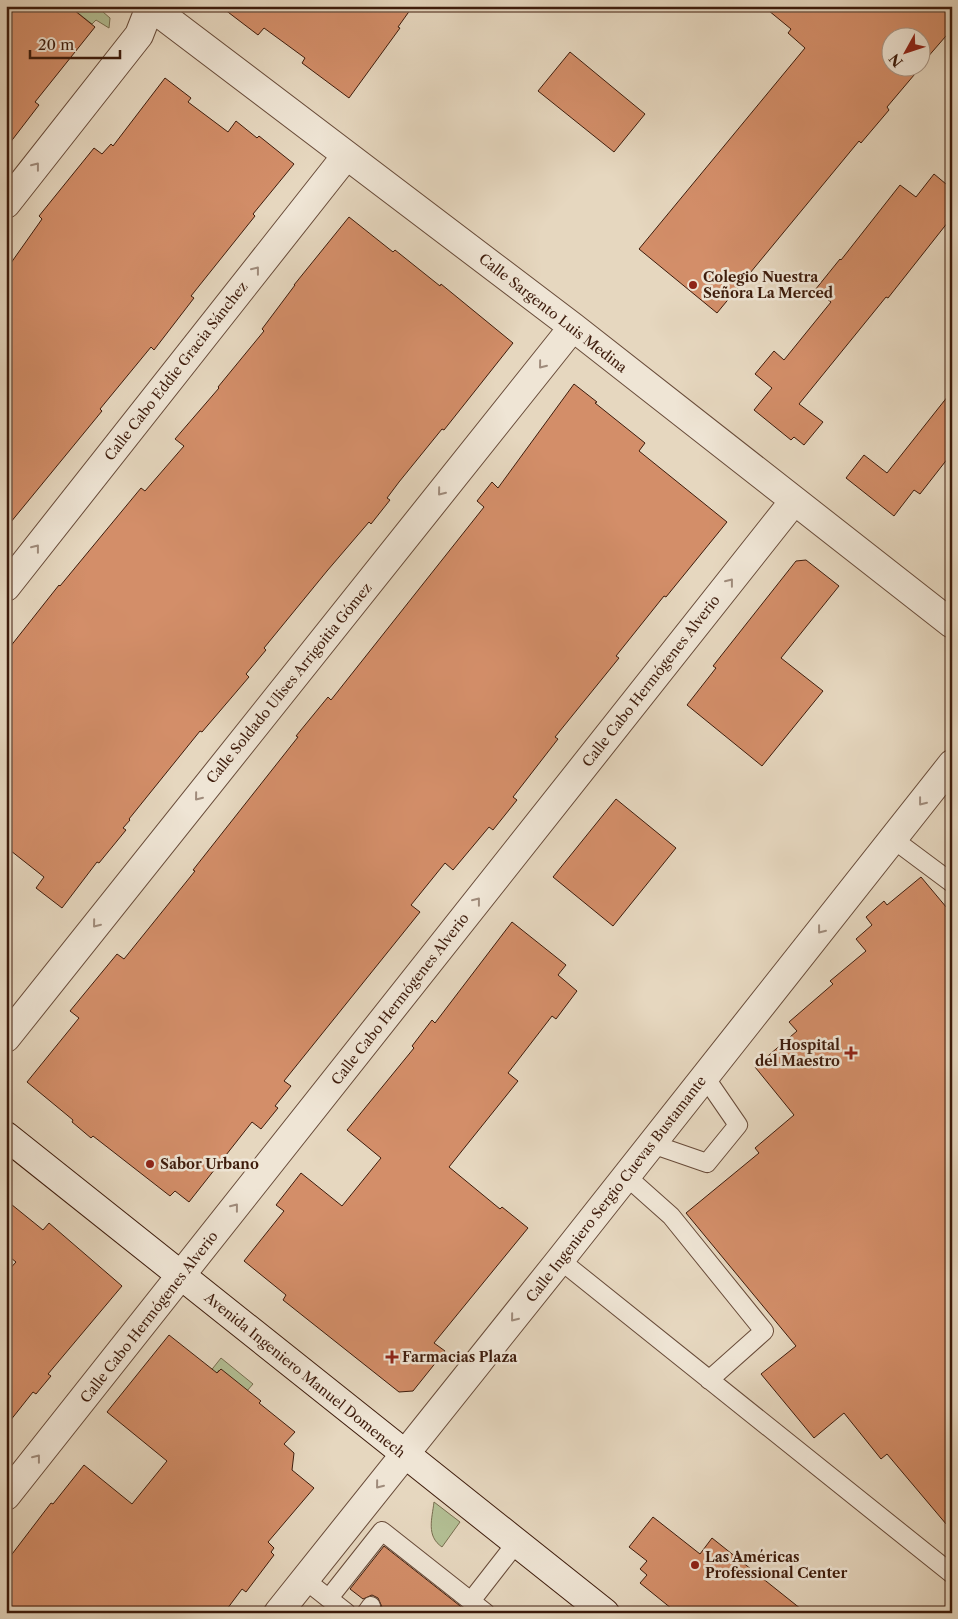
<svg xmlns="http://www.w3.org/2000/svg" width="958" height="1619" font-family="'Libre Caslon Text',serif">
  <style>
    .green { fill: #b3bf94; stroke: #786e50 }
    .building { fill: #d38e69; stroke: #3e1c0c }
    .lines { fill: none; stroke-linecap: round; stroke-linejoin: round }
    .lane-casing { stroke: #684b39; stroke-width: 20 }
    .street-casing { stroke: #684b39; stroke-width: 30 }
    .secondary-casing { stroke: #3e1c0c; stroke-width: 30 }
    .lane { stroke: #efe5d5; stroke-width: 18 }
    .street { stroke: #efe5d5; stroke-width: 28 }
    .secondary { stroke: #efe5d5; stroke-width: 28 }
    .oneway { stroke: #9f8b7b }
    .poi-dot { fill: #8f2418; stroke: #efe5d5; stroke-width: 2 }
    .labels { text-anchor: middle; stroke-width: 5; stroke-linejoin: round; paint-order: stroke }
    .poi-label { font-size: 14px; font-weight: bold; fill: #3e1c0c; stroke: #efe5d5; text-anchor: start }
    .street-label { font-size: 14px; fill: #3e1c0c; stroke: #efe5d5 }
  </style>
  <rect width="100%" height="100%" fill="#e6d7bf"/>
  <filter id="stains"><feTurbulence type="fractalNoise" baseFrequency=".004" numOctaves="4"/><feColorMatrix values="0 0 0 0 .2 0 0 0 0 .09 0 0 0 0 .02 0 0 0 .5 -.17"/></filter>
  <radialGradient id="worn" r=".72"><stop offset=".6" stop-color="#630" stop-opacity="0"/><stop offset="1" stop-color="#630" stop-opacity=".3"/></radialGradient>
  <path class="green" d="M69,6h27l14,12 -1,10 -13,-8 -4,4z
    M221,1358l32,26 -7,8 -27,-22 -35,45 -25,38 -9,-6z
    M434,1502l26,20 -18,25c-16,-11 -10,-28 -8,-45z"/>
  <path class="building" d="M6,6h63l26,21 -60,75 4,3 -33,43z
    M220,6h193l-15,21 2,1 -51,70 -47,-35 3,-5 -41,-30 -6,7z
    M763,6h189v23l-32,37v-28h-30v30h30l-33,39 2,3 -28,33 -2,-2 -142,172 -78,-64 166,-201 -17,-15 3,-4z
    M570,52l75,62 -31,38 -76,-61z
    M165,78l26,20 -3,4 40,30 8,-11 21,17 2,-2 35,28 -41,50 2,2 -64,80 3,2 -40,52 -3,-3 -51,62 2,2 -96,117v-258l36,-51 -3,-3 55,-68 8,6 9,-10 2,2z
    M934,174l18,15v28l-64,81 -2,-1 -87,107 24,18 -19,23 -10,-8 -3,3 -37,-30 18,-22 -17,-14 19,-23 10,9 47,-58 -16,-12 25,-31 1,1 59,-75 16,12z
    M349,217l44,35 2,-2 45,36 1,-2 72,59 -69,87 -2,-1 -43,53 -12,16 3,2 -19,24 -2,-2 -42,49 -63,77 2,2 -20,24 3,3 -47,55 -2,-1 -71,88 1,1 -7,8 3,2 -27,33 -2,-1 -35,46 -26,-20 8,-11 -38,-30v-195l53,-67 1,1 81,-98 4,3 39,-45 -9,-7 44,-51 -1,-1 46,-56 -2,-2 33,-44h-1z
    M574,384l23,18 -2,1 50,40 -6,8 88,71 -61,75 -2,-1 -48,60 3,2 -64,79 3,2 -45,58 4,3 -24,30 -4,-3 -36,43 -8,-7 -34,42 9,7 -136,169 7,5 -16,20 3,2 -17,21 -9,-7 -63,80 -14,-11 -5,5 -77,-60 -2,2 -19,-16 1,-2 -46,-38 52,-64 -9,-7 47,-57 7,5 71,-88 -2,-1 105,-133 -2,-1 32,-39 3,3 153,-193 -7,-6 15,-19 6,6z
    M952,391v62l-32,41 -6,-4 -20,26 -48,-38 18,-23 23,18z
    M806,560l33,26 -58,72 42,33 -61,75 -75,-61 29,-37 -3,-2 83,-105z
    M616,799l60,49 -63,78 -60,-49z
    M921,877l31,37v617l-65,-77 -6,5 -37,-46 -30,25 -53,-64 35,-28 -110,-133 73,-60 -4,-5 39,-33 -39,-48 42,-36 -8,-9 44,-38 -3,-3 36,-30 -10,-12 16,-14 -6,-8 18,-16 3,4z
    M512,922l54,43 -8,10 19,16 -21,28 -4,-3 -44,57 10,8 -69,86 51,42 2,-2 26,21 -94,115 11,8 -32,40 -14,1 -116,-92 3,-5 -42,-34 40,-50 -8,-6 25,-32 41,33 39,-48 -34,-28 67,-82 -2,-2 20,-26 3,3z
    M6,1200l37,30 6,-7 73,63 -74,88 3,2 -15,18 -3,-2 -27,34v-153l10,-11 -10,-8z
    M169,1335l48,38 4,-4 40,32 -2,2 36,29 -11,12 10,9 -2,17 22,18 -46,54 6,6 -3,4 3,3 -28,37 -4,-3 -18,24h-218v-51l45,-59 2,1 31,-39 48,39 35,-43 -60,-49z
    M653,1517l47,37 12,-16 94,75h-129l-37,-30 7,-8 -7,-6 7,-8 -18,-14z
    M384,1546l85,67h-89l2,-6 -4,-9 -6,-3 -9,4 -13,-10z"/>
  <g class="lines">
    <defs>
      <path id="lane" d="M893,839l59,44
        M652,1144l55,19 31,-38 -33,-48
        M626,1176l45,40 93,115 -55,49
        M560,1260l392,314
        M304,1579l43,34
        M329,1598l53,-67 104,82
        M471,1601l46,-59
        M366,1613l5,-7"/>
      <path id="street" d="M150,6l423,321 379,297
        M6,204l133,-169 11,-28
        M6,587l340,-431
        M6,1038l567,-711
        M6,1496l788,-995
        M278,1613l282,-353 392,-496"/>
      <path id="secondary" d="M6,1136l599,477"/>
    </defs>
    <use href="#lane" class="lane-casing"/>
    <use href="#street" class="street-casing"/>
    <use href="#secondary" class="secondary-casing"/>
    <use href="#lane" class="lane"/>
    <use href="#street" class="street"/>
    <use href="#secondary" class="secondary"/>
  </g>
  <defs><path id="oneway-chevron" d="M-2-3.5L2.5 0L-2 3.5" fill="none" stroke-width="1.6" stroke-linecap="round" stroke-linejoin="round" transform="scale(1.25)"/></defs>
  <g class="oneway">
    <use href="#oneway-chevron" transform="translate(36 166) rotate(-52)"/>
    <use href="#oneway-chevron" transform="translate(256 270) rotate(-52)"/>
    <use href="#oneway-chevron" transform="translate(542 365) rotate(129)"/>
    <use href="#oneway-chevron" transform="translate(441 492) rotate(129)"/>
    <use href="#oneway-chevron" transform="translate(36 548) rotate(-52)"/>
    <use href="#oneway-chevron" transform="translate(730 582) rotate(-52)"/>
    <use href="#oneway-chevron" transform="translate(198 797) rotate(129)"/>
    <use href="#oneway-chevron" transform="translate(922 802) rotate(128)"/>
    <use href="#oneway-chevron" transform="translate(477 901) rotate(-52)"/>
    <use href="#oneway-chevron" transform="translate(96 924) rotate(129)"/>
    <use href="#oneway-chevron" transform="translate(821 930) rotate(128)"/>
    <use href="#oneway-chevron" transform="translate(235 1207) rotate(-52)"/>
    <use href="#oneway-chevron" transform="translate(514 1318) rotate(129)"/>
    <use href="#oneway-chevron" transform="translate(37 1458) rotate(-52)"/>
    <use href="#oneway-chevron" transform="translate(379 1485) rotate(129)"/>
  </g>
  <g class="poi-dot">
    <circle cx="693" cy="285" r="5"/>
    <path d="M848.5 1045.5h5v5h5v5h-5v5h-5v-5h-5v-5h5z"/>
    <circle cx="150" cy="1164" r="5"/>
    <path d="M389.5 1349.5h5v5h5v5h-5v5h-5v-5h-5v-5h5z"/>
    <circle cx="695" cy="1565" r="5"/>
  </g>
  <g class="labels">
    <g class="poi-label">
      <text x="703" y="282">Colegio Nuestra<tspan x="703" dy="16">Señora La Merced</tspan></text>
      <text x="840" y="1050" text-anchor="end">Hospital<tspan x="840" dy="16">del Maestro</tspan></text>
      <text x="160" y="1169">Sabor Urbano</text>
      <text x="402" y="1362">Farmacias Plaza</text>
      <text x="705" y="1562">Las Américas<tspan x="705" dy="16">Professional Center</tspan></text>
    </g>
    <g class="street-label">
      <text transform="translate(553 313) rotate(38)" y="5">Calle Sargento Luis Medina</text>
      <text transform="translate(176 371) rotate(-52)" y="5">Calle Cabo Eddie Gracia Sánchez</text>
      <text transform="translate(651 681) rotate(-52)" y="5">Calle Cabo Hermógenes Alverio</text>
      <text transform="translate(289 683) rotate(-51)" y="5">Calle Soldado Ulises Arrigoitia Gómez</text>
      <text transform="translate(400 999) rotate(-52)" y="5">Calle Cabo Hermógenes Alverio</text>
      <text transform="translate(616 1189) rotate(-52)" y="5">Calle Ingeniero Sergio Cuevas Bustamante</text>
      <text transform="translate(149 1317) rotate(-52)" y="5">Calle Cabo Hermógenes Alverio</text>
      <text transform="translate(305 1375) rotate(39)" y="5">Avenida Ingeniero Manuel Domenech</text>
    </g>
  </g>
  <rect width="958" height="1619" fill="none" stroke="#e6d7bf" stroke-width="25"/>
  <rect x="8" y="8" width="943" height="1604" fill="none" stroke="#3e1c0c" stroke-width="2.5"/>
  <rect x="12" y="12" width="933" height="1594" fill="none" stroke="#3e1c0c"/>
  <g transform="translate(906 52) rotate(230)"><circle r="24" fill="#efe5d5" stroke="#a89585"/>
  <path d="M0-4L9 19L0 12L-9 19Z" fill="#8f2418"/>
  <text y="-8" font-size="14" font-weight="bold" text-anchor="middle" fill="#3e1c0c">N</text>
  </g>
  <path d="M30 50v8h90v-8" fill="none" stroke="#3e1c0c" stroke-width="2.5"/>
  <text x="38" y="50" font-size="15" fill="#3e1c0c" stroke="#efe5d5" stroke-width="4" paint-order="stroke">20 m</text>
  <rect width="100%" height="100%" filter="url(#stains)"/>
  <rect width="100%" height="100%" fill="url(#worn)"/>
</svg>
